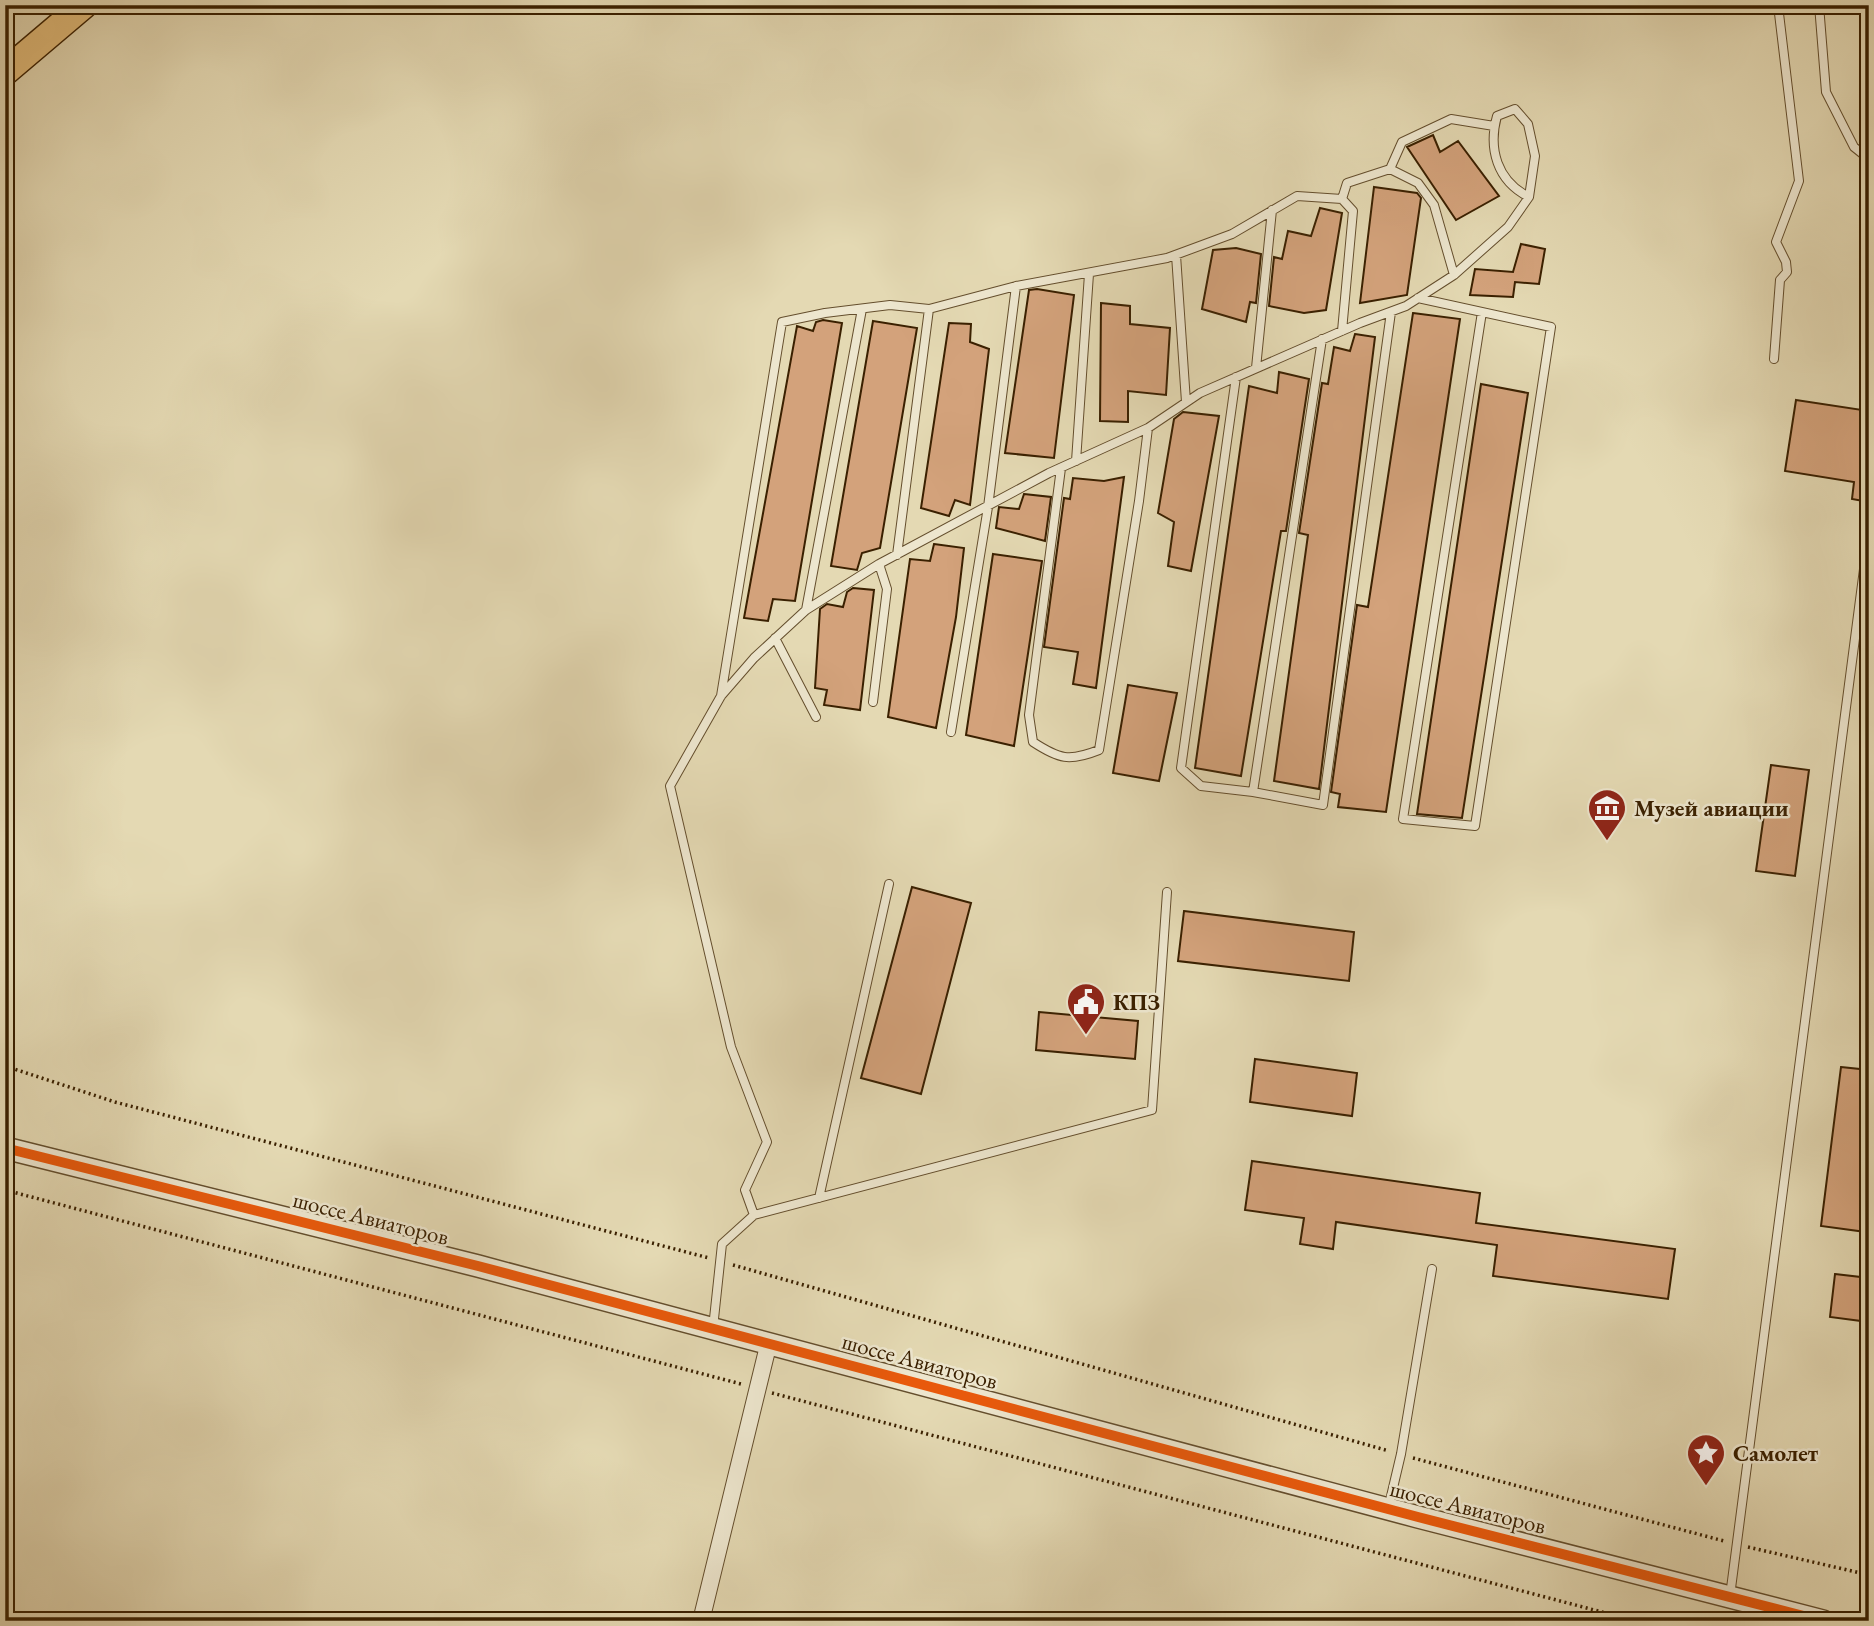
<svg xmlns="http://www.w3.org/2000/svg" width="1874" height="1626" font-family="'EB Garamond',serif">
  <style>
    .building { fill: #d3a27b; stroke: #3a2000; stroke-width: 2 }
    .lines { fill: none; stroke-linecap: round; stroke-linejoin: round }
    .service-casing { stroke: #644e2d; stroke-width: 10 }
    .minor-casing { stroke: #644e2d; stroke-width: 18 }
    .tertiary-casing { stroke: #644e2d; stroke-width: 24 }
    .primary-casing { stroke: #3a2000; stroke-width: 29 }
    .path { stroke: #3a2000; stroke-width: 3.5; stroke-dasharray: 2 3.5; stroke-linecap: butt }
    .service { stroke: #ede6ce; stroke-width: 8 }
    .minor { stroke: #ede6ce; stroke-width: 16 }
    .tertiary { stroke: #ede6ce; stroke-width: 21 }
    .primary { stroke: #e2bc7a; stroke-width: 26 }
    .cycleway-casing { stroke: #ede6ce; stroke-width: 15 }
    .cycleway { stroke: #e8590c; stroke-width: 10 }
    .labels { text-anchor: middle; stroke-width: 5; stroke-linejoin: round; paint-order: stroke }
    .poi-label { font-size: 23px; font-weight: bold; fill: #3a2000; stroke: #ede6ce; text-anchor: start }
    .street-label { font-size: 23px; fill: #3a2000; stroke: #ede6ce }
  </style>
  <rect width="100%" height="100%" fill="#e4d9b3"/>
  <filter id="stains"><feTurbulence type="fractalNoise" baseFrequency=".00286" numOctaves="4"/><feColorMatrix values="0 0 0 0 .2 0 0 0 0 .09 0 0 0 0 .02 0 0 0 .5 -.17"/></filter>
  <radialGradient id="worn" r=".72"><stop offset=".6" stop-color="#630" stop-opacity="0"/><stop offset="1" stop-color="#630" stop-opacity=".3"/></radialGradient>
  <path class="building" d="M1433,135l7,17 18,-11 41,55 -43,24 -49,-73z
    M1374,187l43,6 4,5 -14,97 -47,8z
    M1320,208l22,5 -16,97 -22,3 -35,-7 5,-49 8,2 6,-28 23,5z
    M1521,244l24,5 -6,35 -24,-2 -2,15 -43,-2 5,-26 38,3z
    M1236,248l25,6 -5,49 -6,-1 -4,20 -44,-13 11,-59z
    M1037,289l37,6 -20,163 -49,-5 24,-163z
    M1101,303l29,3v18l40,4 -4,67 -38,-4v31l-28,-1z
    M1413,313l47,6 -74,493 -48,-5 2,-13 -9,-2 26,-187 11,2z
    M823,320l19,3 -47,278 -22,-2 -5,22 -24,-3 53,-292 16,5 3,-9z
    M873,321l44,7 -37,220 -18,5 -5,17 -26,-4z
    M949,323l22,1 -1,18 19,7 -19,156 -15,-5 -6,16 -28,-8z
    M1355,334l20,3 -56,452 -45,-8 34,-246 -9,-2 23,-150 6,1 6,-37 16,4z
    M1279,372l30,7 -23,152h-5l-40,245 -46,-8 54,-382 28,7z
    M1481,384l47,9 -66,425 -45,-4z
    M1796,400l73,11v91l-17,-3 2,-17 -69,-11z
    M1183,412l36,4 -28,155 -23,-5 6,-44 -16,-9 16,-94z
    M1124,477l-28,211 -23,-4 5,-32 -34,-5 20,-149 6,1 3,-21 31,3z
    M1024,494l27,3 -6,44 -49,-13 3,-21 20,2z
    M934,544l30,4 -8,69 -20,111 -48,-11 22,-158 20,2z
    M993,554l49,7 -28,185 -48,-11z
    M853,588l21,2 -14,120 -36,-5 3,-15 -12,-2 5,-79 7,-5 16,3 4,-15z
    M1128,685l49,8 -18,88 -46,-8z
    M1771,765l38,5 -14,106 -39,-5z
    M912,887l59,16 -50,191 -60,-16z
    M1184,911l170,21 -5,49 -171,-20z
    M1039,1012l99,9 -3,38 -99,-9z
    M1255,1059l102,14 -5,43 -102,-14z
    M1841,1067l28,3 -3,162 -45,-6z
    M1252,1161l228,32 -4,30 199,26 -7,50 -175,-23 4,-31 -161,-23 -3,27 -33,-5 4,-26 -59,-8z
    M1835,1274l34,4v44l-39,-5z"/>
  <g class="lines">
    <defs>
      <path id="service" d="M1819,5l7,87 28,55 15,12
        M1390,169l28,14 16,22 20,70
        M1342,199l11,12 -11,120
        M1176,255l10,147
        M1418,298l133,29 -76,499 -72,-7 79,-507
        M1322,339l-69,453 70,13 68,-493
        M1774,359l6,-79 7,-8 -1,-10 -10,-20 23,-61 -21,-176
        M1256,368l16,-158
        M1236,377l-55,391 20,18 52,6
        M1076,461l13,-187
        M1061,468l-32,247 4,27c26,17 36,20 66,8l40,-249 9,-73
        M897,555l32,-246
        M806,610l56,-301
        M775,638l41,79
        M721,696l61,-374 43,-9 65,-8 39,4 87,-23 151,-28 65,-24 65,-38 45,3 5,-16 43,-14 12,-27 49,-23 43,7
        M873,702l14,-113 -8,-25
        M951,732l37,-225 28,-221
        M819,1198l70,-314
        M754,1215l398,-105 15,-218
        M713,1328l9,-84 32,-29 -9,-25 22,-48 -36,-95 -61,-261 51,-90 33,-38 52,-48 73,-46 170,-91 99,-45 52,-35 160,-70 46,-17 48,-31 54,-48 21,-30 6,-41 -7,-32 -13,-15 -18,7c-9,33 0,65 32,81
        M1388,1509l13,-55 31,-185
        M1730,1596l139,-1065"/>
      <path id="minor" d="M701,1621l68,-279"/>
      <path id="tertiary" d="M5,1148l473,118 940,251 405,104"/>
      <path id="primary" d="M5,72l79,-67"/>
    </defs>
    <use href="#service" class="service-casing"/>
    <use href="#minor" class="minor-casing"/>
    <use href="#tertiary" class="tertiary-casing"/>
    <use href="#primary" class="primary-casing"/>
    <path class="path" d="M5,1066l110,36 594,156
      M5,1190l736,194
      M733,1265l656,186
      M772,1393l864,228
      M1413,1458l311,83
      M1748,1547l121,28"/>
    <use href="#service" class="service"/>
    <use href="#minor" class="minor"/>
    <use href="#tertiary" class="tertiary"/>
    <use href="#primary" class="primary"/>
    <defs>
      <path id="cycleway" d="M5,1148l473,118 940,251 405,104"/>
    </defs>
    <use href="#cycleway" class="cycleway-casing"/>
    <use href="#cycleway" class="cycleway"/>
  </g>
  <defs>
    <symbol id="museum-pin" viewBox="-11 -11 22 30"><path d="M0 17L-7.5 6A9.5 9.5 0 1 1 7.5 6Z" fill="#8f2418" stroke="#ede6ce"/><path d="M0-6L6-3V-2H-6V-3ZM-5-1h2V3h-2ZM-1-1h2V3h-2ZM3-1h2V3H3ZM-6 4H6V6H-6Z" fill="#fff"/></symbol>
    <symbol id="civic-pin" viewBox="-11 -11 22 30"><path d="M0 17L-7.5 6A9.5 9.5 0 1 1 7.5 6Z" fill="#8f2418" stroke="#ede6ce"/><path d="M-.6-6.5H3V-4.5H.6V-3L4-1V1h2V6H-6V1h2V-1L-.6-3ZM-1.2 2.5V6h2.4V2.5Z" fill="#fff"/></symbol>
    <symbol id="sight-pin" viewBox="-11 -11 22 30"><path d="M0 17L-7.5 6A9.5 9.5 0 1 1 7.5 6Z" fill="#8f2418" stroke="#ede6ce"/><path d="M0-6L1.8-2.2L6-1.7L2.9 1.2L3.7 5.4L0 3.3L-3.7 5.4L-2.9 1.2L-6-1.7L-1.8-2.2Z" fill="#fff"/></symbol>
  </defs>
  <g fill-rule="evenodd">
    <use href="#museum-pin" x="1585" y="786" width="44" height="60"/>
    <use href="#civic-pin" x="1064" y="980" width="44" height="60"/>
    <use href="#sight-pin" x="1684" y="1431" width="44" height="60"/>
  </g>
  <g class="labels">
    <g class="poi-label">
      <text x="1634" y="816">Музей авиации</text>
      <text x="1113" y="1010">КПЗ</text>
      <text x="1733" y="1461">Самолет</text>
    </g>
    <g class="street-label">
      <text transform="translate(371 1218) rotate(14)" y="8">шоссе Авиаторов</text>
      <text transform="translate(920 1361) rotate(15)" y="8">шоссе Авиаторов</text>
      <text transform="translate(1468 1507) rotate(14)" y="8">шоссе Авиаторов</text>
    </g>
  </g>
  <rect width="1874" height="1626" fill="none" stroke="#e4d9b3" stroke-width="28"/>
  <rect x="7" y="7" width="1860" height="1612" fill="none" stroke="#3a2000" stroke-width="3.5"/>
  <rect x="14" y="14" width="1846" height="1598" fill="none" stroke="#3a2000" stroke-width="2"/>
  <rect width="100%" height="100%" filter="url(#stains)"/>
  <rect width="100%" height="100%" fill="url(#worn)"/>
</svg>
